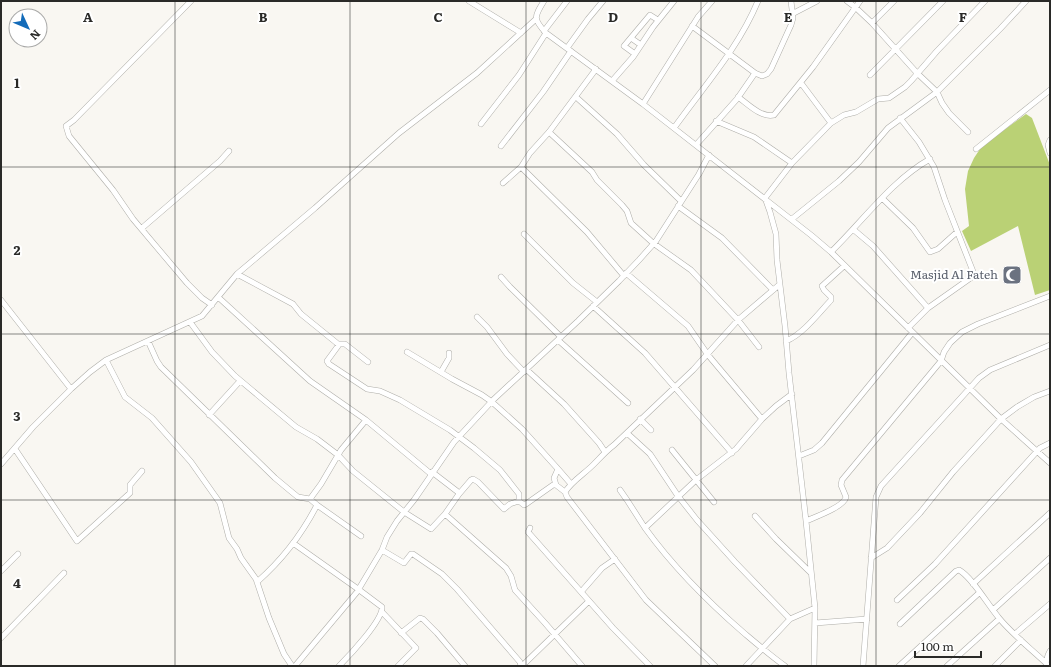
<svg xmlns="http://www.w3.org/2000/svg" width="1051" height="667" font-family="Literata,serif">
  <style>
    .green { fill: #bad175 }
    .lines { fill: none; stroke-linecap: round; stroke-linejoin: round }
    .street-casing { stroke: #aeada8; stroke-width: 6 }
    .street { stroke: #fff; stroke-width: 5 }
    .grid { fill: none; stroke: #2a2a28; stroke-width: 1; stroke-opacity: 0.55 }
    .labels { text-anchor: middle; stroke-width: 4; stroke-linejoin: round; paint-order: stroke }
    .worship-label { font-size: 12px; fill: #5b616d; stroke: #fff; text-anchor: end }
    .grid-label { font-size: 13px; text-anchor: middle; font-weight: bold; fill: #2a2a28; stroke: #fff; stroke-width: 4; stroke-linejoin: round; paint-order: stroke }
  </style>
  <rect width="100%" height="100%" fill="#f9f7f2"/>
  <path class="green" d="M1026,114l6,4 18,47v125l-15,5 -17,-69 -47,25 -9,-20 7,-5 -4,-37 3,-18 6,-13 8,-12z"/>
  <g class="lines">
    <defs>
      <path id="street" d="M191,1l-117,119 -8,6 3,10 44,54 20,29 54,64 15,15 10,7
        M469,1l52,32
        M544,1c-10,16 -11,18 2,32l97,71 168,131 20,17 169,166 50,45
        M847,1l8,6 17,16 45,50 20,19 5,11 7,10 19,19
        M792,14l25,-13
        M872,23l22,-22
        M692,26l63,47
        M544,31l23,-30
        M631,38l10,7
        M567,48l21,-29 15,-18
        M635,54l-11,-8 26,-31 8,5
        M870,75l73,-74
        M612,81l21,-24 20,-30 21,-26
        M801,83l30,40
        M576,97l41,37 27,31 37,36
        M738,97c10,7 23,21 36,18l39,-48 47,-66
        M643,104l55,-87 14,-16
        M900,118l19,24 15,25 11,33 29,74 -2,3 -44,31 -20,20
        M716,121l38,16 38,26
        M481,124l38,-49 27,-42
        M674,128c30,-42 64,-79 84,-127
        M549,132l43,40 5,8 25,25 5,6 4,12 22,20 38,27 47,50 21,27
        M1050,140l-2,5 2,8
        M696,145l41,-46 18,-26 7,3 5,-2 4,-5 20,-44 2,-7 -2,-17
        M501,146l42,-54 28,-41
        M976,149l74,-59
        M521,167l66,65 37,44
        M503,183l18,-16 9,-14 19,-21 47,-63
        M882,198l31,30 17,24 8,-3 19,-17
        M678,206l44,32 51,52
        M792,219l47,-38 20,-19 29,-34 49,-36 63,-63 26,-28
        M142,228l78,-67 9,-10
        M854,230l19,16 55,62
        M524,234l49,49 24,19
        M831,252c31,-30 61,-72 99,-93
        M626,273l62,53 20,29 54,64
        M237,274l56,30 8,10 37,30v2l-11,15 2,3 38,25 13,2 20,9 50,30 24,18 26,22 19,24v7
        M501,277l9,10 51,50
        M218,297l92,84 56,39 65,54
        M1,300l70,89
        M593,306l52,47 87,100
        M477,317l10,10 20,27 17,18
        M190,322l22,30 23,24 61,51 21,12 21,16 15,16 51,41 27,17 14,-15
        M558,340l70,63
        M148,341l9,20 4,6 114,111 18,15 5,4 12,2 7,6c-15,29 -36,56 -60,77
        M786,341c16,-6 33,-28 45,-41v-3l-7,-7 -2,-4 22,-20
        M338,344h7l23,18
        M407,352l45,27 30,16 10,7 30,27 36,40 -4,9 2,7
        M106,360l19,37 27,21 39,44 29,41 9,35 8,11 4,9 15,21 13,39 15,36 8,12
        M527,370l37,34 35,39 6,9
        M441,372l8,-14v-5
        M209,415l31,-34
        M640,419l11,11
        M627,433l23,21 28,42 19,24 38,42 55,57
        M15,449l62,92 53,-48v-8l12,-14
        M672,450l42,52
        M799,456l15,-6 8,-7 90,-110
        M1,464l32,-37 38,-38 19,-17 16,-12 96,-44 35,-42 78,-66 84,-75 78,-60 59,-54
        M558,469l13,15
        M432,472l26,20 1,2
        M620,490l7,10 18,28
        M565,492c7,-11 19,-18 28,-27 7,-7 13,-14 21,-20l79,-75 45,-50 41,-35
        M310,499l11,-15 20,-34 25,-30
        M317,505l44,31
        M755,516l21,23 35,34
        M806,521c9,-4 38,-14 40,-24l-5,-12 1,-5 99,-119 3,-9 6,-9 12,-11 16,-8 72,-28
        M530,528l-2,4 85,96 37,38
        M293,543l65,46 24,18c1,13 -33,49 -43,59
        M382,550l22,13 7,-9h2l29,20 15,15 63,73 1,4
        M871,558l16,-10 33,-35 33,-41 48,-53 16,-12 17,-10 16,-6
        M1,571l17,-17
        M973,584l77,-71
        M581,592l21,-24 13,-9
        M897,600l38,-36 105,-116 10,-5
        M993,610l57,-52
        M382,612l34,36 -18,18
        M815,623l52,-4
        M900,624l56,-53 3,-1c13,7 29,35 40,48 13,16 31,30 47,45
        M401,633l19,-15 3,1 14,14 28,33
        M1015,634l35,-30
        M1,638l63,-65
        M295,666l62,-74 25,-42 5,-13 10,-16 17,-21 40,-58 39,-42 85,-79 41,-40 20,-21 17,-19 43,-67 10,-19
        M522,666l67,-65
        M582,666l-37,-43 -30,-33 -4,-14 -5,-8 -61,-54 14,-20 12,-14 2,-1 5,3 26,27 6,-5 9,-3 5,4 2,-1 27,-19h3l9,7 2,5 79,103 69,66
        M746,666l44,-47 25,-11
        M785,666c-14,-10 -28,-22 -41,-33 -37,-32 -70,-65 -99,-105l51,-48 40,-31 26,-30 14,-13 16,-12
        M814,666l1,-58 -9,-87 -17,-148 -4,-47 -8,-66 -1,-26 -6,-22 -5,-14 27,-35 39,-40 13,-8 12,-3 22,-13 11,-1 16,-11 6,-6 26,-30 48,-50
        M863,666l13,-169 5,-11 98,-108 11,-8 60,-25
        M899,666l80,-73
        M947,666l52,-47
        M995,666l26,-26
        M1048,666l-2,-3 2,-8 2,-4"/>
    </defs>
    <use href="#street" class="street-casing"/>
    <use href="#street" class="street"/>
  </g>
  <path class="grid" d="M175,1v665M350,1v665M526,1v665M701,1v665M876,1v665M1,167h1049M1,334h1049M1,500h1049"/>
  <defs>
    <symbol id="mosque-square" viewBox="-11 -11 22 22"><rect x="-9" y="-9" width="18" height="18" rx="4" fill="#6b7280" stroke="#fff"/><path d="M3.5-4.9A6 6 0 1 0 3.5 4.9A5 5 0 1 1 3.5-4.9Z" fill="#fff"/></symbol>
  </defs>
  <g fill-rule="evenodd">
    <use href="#mosque-square" x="1001" y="264" width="22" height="22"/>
  </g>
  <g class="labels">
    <g class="worship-label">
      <text x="998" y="279">Masjid Al Fateh</text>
    </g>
  </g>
  <g class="grid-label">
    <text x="88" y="22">A</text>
    <text x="263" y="22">B</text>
    <text x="438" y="22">C</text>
    <text x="613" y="22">D</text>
    <text x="788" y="22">E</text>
    <text x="963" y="22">F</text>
    <text x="17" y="88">1</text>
    <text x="17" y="255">2</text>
    <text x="17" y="421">3</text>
    <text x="17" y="588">4</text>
  </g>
  <rect width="1051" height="667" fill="none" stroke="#2a2a28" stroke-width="4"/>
  <g transform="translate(28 28) rotate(134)"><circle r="19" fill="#ffffff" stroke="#aaaaa9"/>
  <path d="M0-3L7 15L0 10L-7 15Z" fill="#136bb9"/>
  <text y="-6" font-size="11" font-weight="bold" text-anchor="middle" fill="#2a2a28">N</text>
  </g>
  <path d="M915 651v6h66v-6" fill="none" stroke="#2a2a28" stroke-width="2"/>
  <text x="921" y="651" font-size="12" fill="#2a2a28" stroke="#ffffff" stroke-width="3" paint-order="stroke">100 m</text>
</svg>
